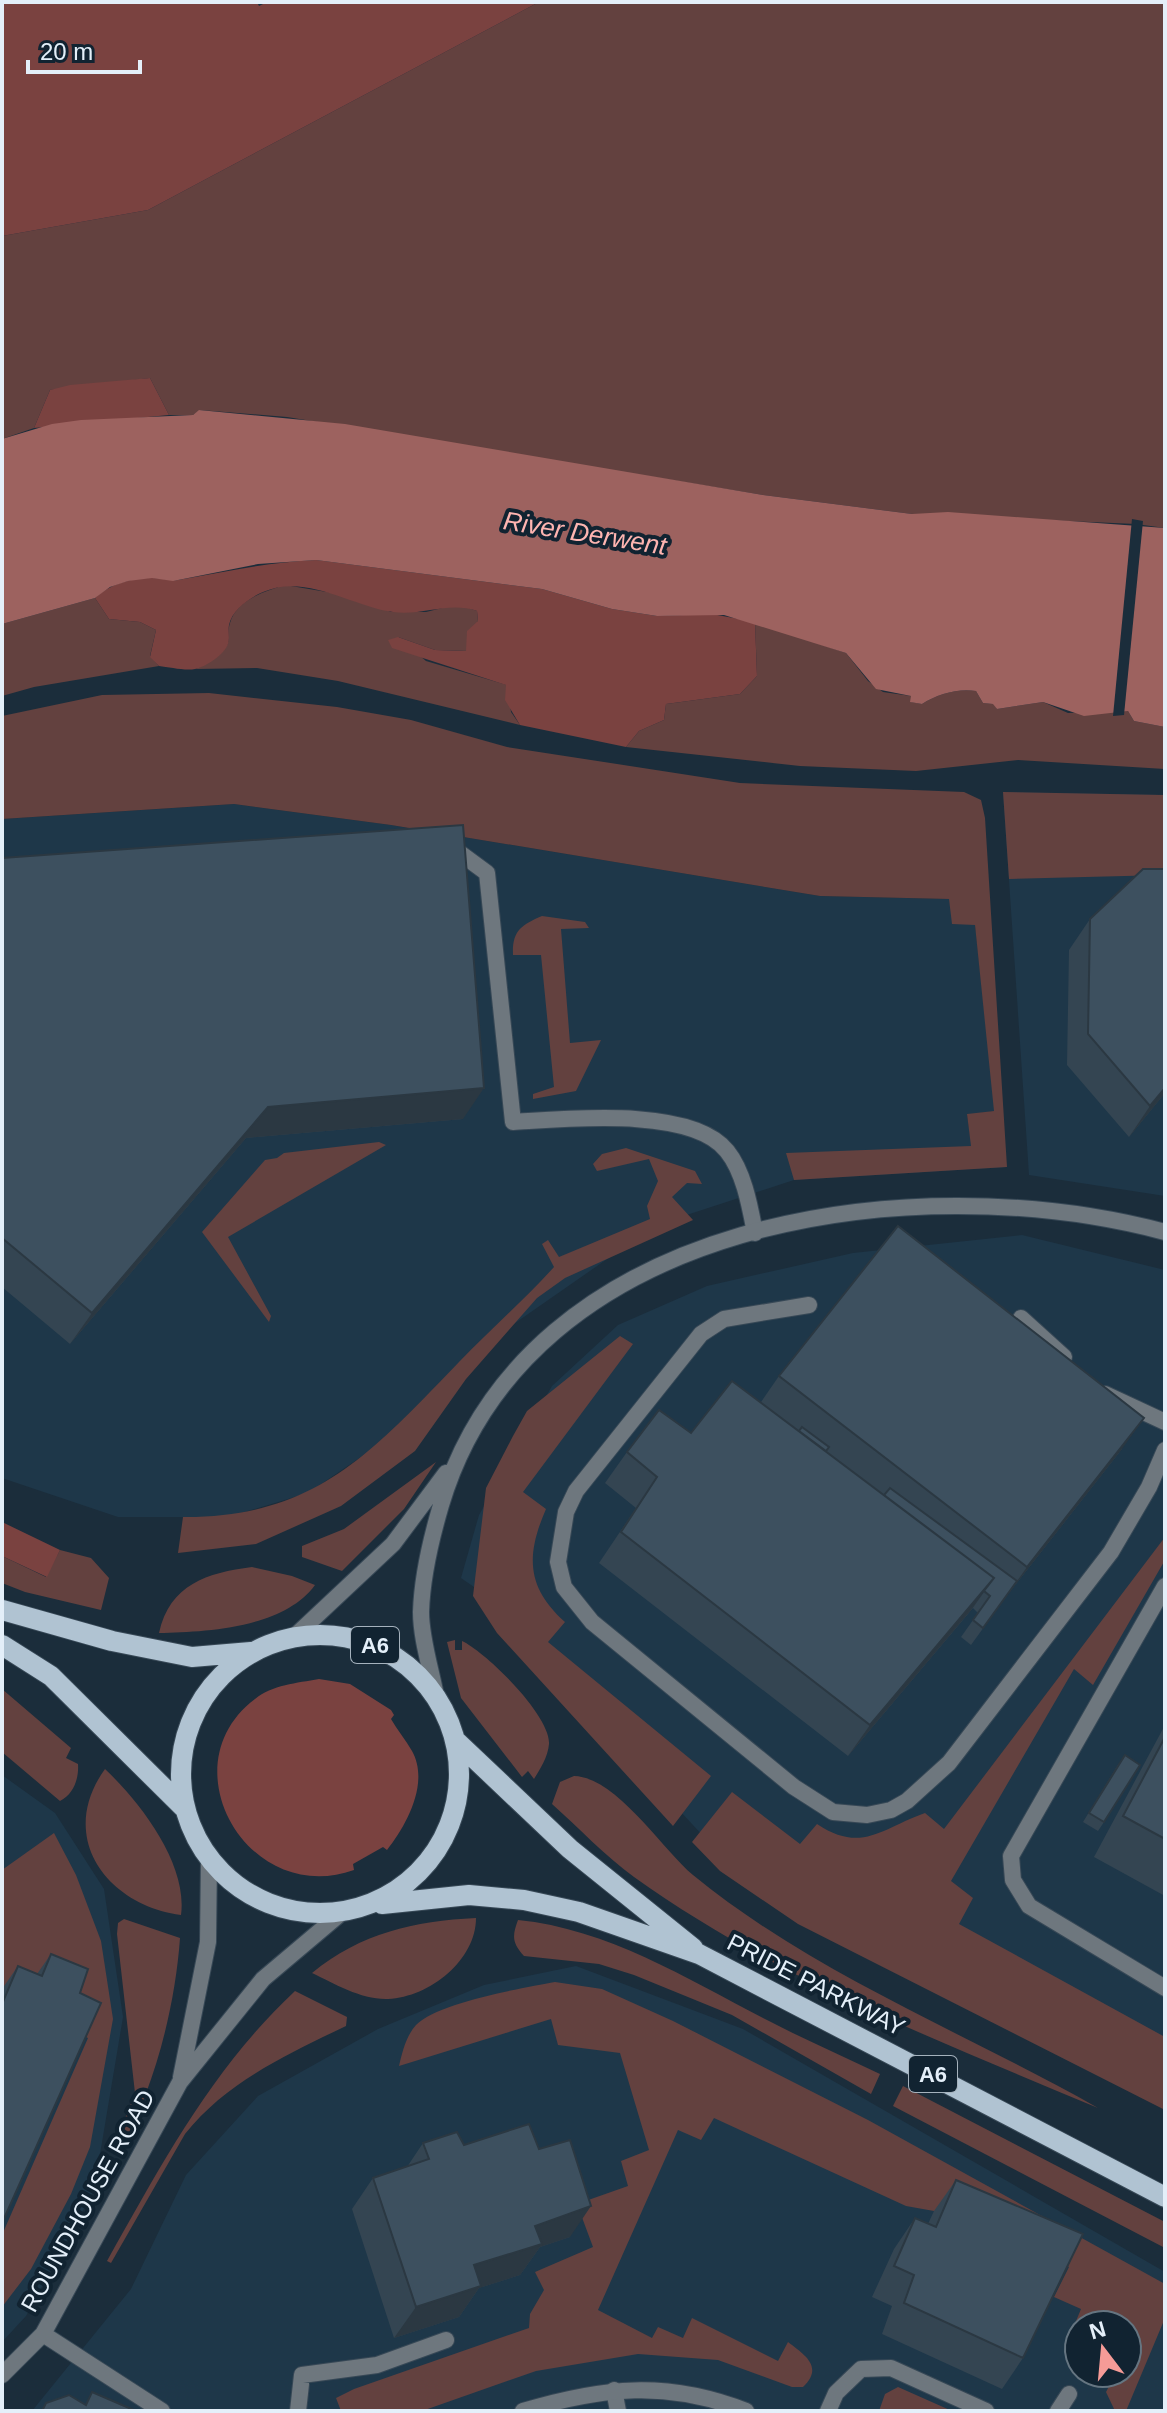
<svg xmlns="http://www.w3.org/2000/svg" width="1167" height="2413" font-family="Helvetica,sans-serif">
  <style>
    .built { fill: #1e3749; fill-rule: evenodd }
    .green { fill: #63413f }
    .forest { fill: #7a4240 }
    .water { fill: #9d625f }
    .pier { fill: #1b2d3b }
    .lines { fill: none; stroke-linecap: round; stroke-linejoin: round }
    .service-casing { stroke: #374856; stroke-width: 18 }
    .minor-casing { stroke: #374856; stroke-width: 18 }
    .primary-casing { stroke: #374856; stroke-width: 22 }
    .service { stroke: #6e777e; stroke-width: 16 }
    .minor { stroke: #6e777e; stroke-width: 16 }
    .primary { stroke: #b0c3d2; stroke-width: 20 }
    .wall { fill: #344552 }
    .shaded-wall { fill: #2b3842 }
    .building { fill: #3d505f; stroke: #2b3842; stroke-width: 2 }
    .labels { text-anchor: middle; stroke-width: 8; stroke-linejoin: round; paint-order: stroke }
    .shield { fill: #112331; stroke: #a5b2bd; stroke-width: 2 }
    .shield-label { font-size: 22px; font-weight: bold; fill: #e4eff9 }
    .street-label { font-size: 24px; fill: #e4eff9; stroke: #112331 }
    .water-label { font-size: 26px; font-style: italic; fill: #feb5b1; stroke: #112331 }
  </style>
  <rect width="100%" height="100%" fill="#1b2d3b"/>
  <path class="built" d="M1003,792l162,3v401l-136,-21z
    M234,804l157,21 429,71 130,3 25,25 20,187 -28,4 5,31 35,21 -213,13 -138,45 -194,135 -82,84 -72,49 -80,24h-110l-116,-39v-659z
    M1022,1235l143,35v818l-431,-219 -153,-164 -81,-100 -39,-27 18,-63 73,-129 66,-61 89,-39 146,-33z
    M2,1775l53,38 49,76 19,128 -29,173 -68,126 -24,26z
    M576,1966l167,63 422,243v139h-1133l99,-122 55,-114 72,-79 120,-67 106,-44zM1079,2325h48v48h-48z"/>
  <path class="green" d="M539,2h626v526l-29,-4 -224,-10 -149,-19 -476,-78 -87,-7 -7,5h-24l-19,-37 -100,12 -16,38 -32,11v-203l146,-26z
    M285,585l60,10 46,17h35l32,-8 19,7 1,10 -11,30 -32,-1 -37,-13 28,24 81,24 4,27 9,13 -182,-44 -81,-13 -61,1c11,-6 23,-11 30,-22 5,-7 1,-16 4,-24 6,-23 35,-32 55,-38z
    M95,598l14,21 31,3 16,8 -6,26 9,10 -125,21 -32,9v-72z
    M755,622l91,31 22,28 15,11 28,4v6l11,2c15,-10 37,-16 54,-13l7,12 11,1 3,5 46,-7 25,11 60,-2 6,10 31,6v42l-147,-9 -102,11 -116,-5 -174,-19 13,-16 25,-11 2,-16 74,-10 17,-18z
    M209,693l128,14 74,13 96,27 233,36 224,9 17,8 4,18 22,349 -213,13 -8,-27 185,-7 -4,-32 27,-3 -19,-186 -23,-1 -3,-25 -129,-3 -429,-71 -157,-21 -232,15v-103l100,-21z
    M1003,792l162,3v80l-156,4z
    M542,916l43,6 4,6 -28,1 9,114 31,-3 -25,51 -43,8v-5l21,-7 -13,-132h-28c-1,-24 8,-30 29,-39z
    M379,1142l7,3 -158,92 43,79 -2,6 -67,-90 63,-72 12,-2 7,-5z
    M626,1148l69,23 7,13 -15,-1 -15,14 21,23 -128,58 -28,20 -71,81 -51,72 -74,55 -85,38 -78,9 5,-36c133,1 190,-66 276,-155 31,-32 65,-62 95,-95l-12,-23 6,-4 11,17 91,-38 -3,-13 11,-25 -9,-22 -52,12 -4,-7 9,-10z
    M620,1336l13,8 -110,148 23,17c-20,46 -20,78 19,113l-17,20 163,134 -38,50 -176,-193 -24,-37 13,-108 27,-52 14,-25z
    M436,1462l-32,47 -62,62 -40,-14v-11l42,-17z
    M1165,1537v23l-72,125 -19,-16 -123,212 22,17 -14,26 206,113v73l-367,-186 -78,-53 -28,-29 40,-50 68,52 17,-20c45,30 65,4 108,-11l19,16z
    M60,1550l31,8 18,20 -8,32 -76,-18 -23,-9v-27l44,21z
    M252,1567l40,9 23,9c-31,43 -109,47 -156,48 11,-49 48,-60 93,-66z
    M455,1640v10h7v-9c24,11 89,75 87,103 -1,13 -9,25 -15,35l-6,-8 -6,6 -61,-79 -14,-56z
    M2,1689l69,59 -5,10 12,6c1,14 -4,30 -18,37l-58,-49z
    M105,1769c35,33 83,95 76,146 -74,-10 -125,-78 -76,-146z
    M574,1776c42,1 88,73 119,99 121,99 269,156 405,233 -159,-67 -323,-130 -464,-231 -29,-21 -55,-49 -82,-73l8,-22z
    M54,1833l22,42 25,66 12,78 -23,128 -19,47 -40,75 -29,38v-72l86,-197 -86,-39v-129z
    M476,1918c0,42 -46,79 -88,81 -26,1 -53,-15 -76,-26 49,-40 102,-52 164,-55z
    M124,1919l56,19c-5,71 -26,150 -60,213l-5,-7 20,-51 -18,-159 1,-11z
    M518,1920c91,9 171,60 251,101 36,19 74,35 111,53l-9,20 -139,-79 -98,-40 -35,-11 -75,-8c-12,-13 -12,-20 -6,-36z
    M555,1982l47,7 71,32 195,99 297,164v34l-39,93h-11l-9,-19 10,-19h11v-48l-53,1 7,-17 -27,-12 15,-30 -135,-56 -28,-5 -192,-88 -13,22 -23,-10 -80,180 54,28 6,-11 25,11 9,-20 86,43 10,-19c17,13 36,25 15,45h-11l-74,-27 -80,-6 -102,17 -114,40h-81l-5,-13 18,-9 175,-61 1,-14 14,-24 -9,-18 58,-25 -16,-43 51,-18 -7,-25 28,-11 -29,-97 -62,-8 -7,-26 -152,47c3,-13 7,-30 17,-41 23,-23 107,-37 139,-43z
    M295,1991l52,26 -1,9c-58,28 -120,56 -161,108l-74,129 -4,-2c56,-99 104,-191 188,-270z
    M903,2086l262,136v26l-272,-142z
    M898,2387l54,24h-73l6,-17z"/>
  <path class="forest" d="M2,2h255l2,4 8,-4h272l-391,208 -146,26z
    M150,378l19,37 -135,13 16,-38 20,-5z
    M316,560l226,29 70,20 45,7 55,-2 43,8 2,54 -17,18 -74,10 -2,16 -25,11 -13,16 -106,-22 -15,-25 1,-15 -114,-37 -4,-8 10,-3 37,13 31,1 1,-20 11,-10 -1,-10c-28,-10 -54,5 -84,1 -42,-6 -87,-39 -130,-20 -14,6 -31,18 -34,33 -1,6 1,13 -1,19 -3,10 -22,23 -33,25 -10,2 -26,-2 -36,-3l-9,-9 6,-27 -16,-8 -31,-3 -14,-21c14,-14 38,-21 58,-20 9,0 16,3 25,2 46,-8 90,-18 138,-20z
    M2,1522l58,28 -13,27 -45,-21z
    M319,1679l31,5 41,26 3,5 -3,4c6,11 15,21 21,32 18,32 -6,75 -25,99l-4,-3 -30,17 1,6c-105,38 -188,-104 -99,-171 17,-14 42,-16 64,-20z"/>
  <path class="water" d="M199,410l146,14 418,71 149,19 36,-2 217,16v199l-31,-6 -6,-10 -44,5 -41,-14 -46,7 -4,-5 -10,-1 -7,-12c-17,-3 -39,3 -54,13l-12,-2 1,-6 -35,-7 -30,-36 -122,-38 -67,1 -45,-7 -70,-20 -226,-29 -58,4 -85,17 -21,-3 -24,3 -18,6 -15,11 -93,26v-185l50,-15 29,-4 112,-5z"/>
  <path class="pier" d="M1132,519l11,2 -19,194 -11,1z"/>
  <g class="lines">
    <defs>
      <path id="service" d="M449,845l38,28 26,249c52,-3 179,-16 214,29 17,21 23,56 28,82
        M809,1305l-85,14 -23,15 -125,157 -10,21 -8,50 6,25 28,35 202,165 39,25 34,3 24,-5 16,-9 42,-38 162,-211 38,-65 16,-37
        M1021,1318l43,39
        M1105,1394l60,28
        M1165,1586l-154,270 2,24 16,26 136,82
        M614,2390l4,21
        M298,2411l4,-36 75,-10 69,-25
        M828,2411l8,-18 25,-24 30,-1 95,43
        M1058,2411l11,-17"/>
      <path id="minor" d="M296,1635l97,-91 53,-71
        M436,1696c-5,-27 -15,-57 -15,-84 1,-35 10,-73 20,-107 86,-288 472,-340 724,-273
        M181,2077l27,-135 1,-86
        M43,2334l119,77
        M2,2375l41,-41 137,-252 83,-103 77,-65
        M523,2411c80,-24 144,-31 223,0"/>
      <path id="primary" d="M2,1610l110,31 80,16 59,-5
        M181 1774a139 139 0 1 1 278 0a139 139 0 1 1-278 0Z
        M2,1645l49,31 134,133
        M455,1740l115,109 123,99
        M382,1904l87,-9 55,5 55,12 120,42 466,243"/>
    </defs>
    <use href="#service" class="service-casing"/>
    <use href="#minor" class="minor-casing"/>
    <use href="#primary" class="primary-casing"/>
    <use href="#service" class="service"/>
    <use href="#minor" class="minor"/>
    <use href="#primary" class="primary"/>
  </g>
  <path class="wall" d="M2,858l461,261 -217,19 -176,206 -68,-57z
    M1165,869v224l-36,44 -62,-72 2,-115 21,-31z
    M779,1376l343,73 -117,149 -34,47 -10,-8 17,-24 -5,-5 -125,148 -249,-193 37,-55 -31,-25 22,-31 64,-19 70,-31z
    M1165,1725v171l-71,-39z
    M1119,1763l-15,59 -6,9 -15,-9z
    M51,1954l-49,269v-234l16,-23 19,8z
    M423,2143l41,2 106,92 -30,10 -20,28 -41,13 -20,29 -65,21 -42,-129 21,-31 34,-11z
    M956,2180l67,178 -21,31 -120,-55 10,-28 -20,-9 22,-48 21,-31 13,6 6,-13z"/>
  <path class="shaded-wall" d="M484,1088l-21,31 -217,19 -176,206 22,-31 176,-206z
    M1165,1088v5l-36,44 21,-31z
    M1144,1418l-22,31 -117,149 22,-31z
    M994,1578l-22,31 -124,147 22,-31z
    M591,2206l-21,31 -30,10 -20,28 -41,13 -20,29 -65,21 22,-31 58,-42 61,-39z"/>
  <path class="building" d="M463,825l21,263 -216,19 -176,206 -90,-75v-380z
    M1143,869h22v219l-15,18 -62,-72 2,-115z
    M898,1226l246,192 -117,149 -248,-191z
    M732,1381l262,197 -124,147 -249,-193 36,-55 -30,-25 32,-42 32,23z
    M802,1427l27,20 -3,4 -27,-20z
    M890,1488l127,93 -34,47 -10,-8 17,-24 -6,-5 10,-13 -110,-83z
    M1165,1737v102l-42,-23z
    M1125,1755l15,10 -36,57 -15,-9z
    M51,1954l37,15 -8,24 21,10 -99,220v-219l16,-38 24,10z
    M529,2124l10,25 31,-9 21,66 -56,20 7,18 -68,21 7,21 -65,21 -43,-129 56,-19 -6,-16 34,-11 7,13z
    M956,2180l127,54 -60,124 -119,-55 10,-28 -20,-9 21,-48 21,9z
    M92,2392l44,19h-94l4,-8 23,-8 17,10z"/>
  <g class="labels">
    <g class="shield">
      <rect x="351" y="1627" width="48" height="36" rx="6"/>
      <rect x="909" y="2056" width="48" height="36" rx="6"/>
    </g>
    <g class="shield-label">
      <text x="375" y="1653">A6</text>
      <text x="933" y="2082">A6</text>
    </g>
    <g class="street-label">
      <text transform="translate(816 1985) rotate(27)" y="8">PRIDE PARKWAY</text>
      <text transform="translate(88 2201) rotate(-61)" y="8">ROUNDHOUSE ROAD</text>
    </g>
    <g class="water-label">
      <text transform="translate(585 533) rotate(9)" y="9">River Derwent</text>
    </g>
  </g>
  <rect width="1167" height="2413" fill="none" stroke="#e4eff9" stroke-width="8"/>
  <g transform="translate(1103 2349) rotate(344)"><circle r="38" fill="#112331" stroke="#657581" stroke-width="2"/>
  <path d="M0-6L14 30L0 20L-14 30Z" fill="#f59b97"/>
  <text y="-12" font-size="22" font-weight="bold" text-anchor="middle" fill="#e4eff9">N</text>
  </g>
  <path d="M28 60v12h112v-12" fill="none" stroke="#e4eff9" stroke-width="4"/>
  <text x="40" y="60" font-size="24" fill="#e4eff9" stroke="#112331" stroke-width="6" paint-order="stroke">20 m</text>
</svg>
